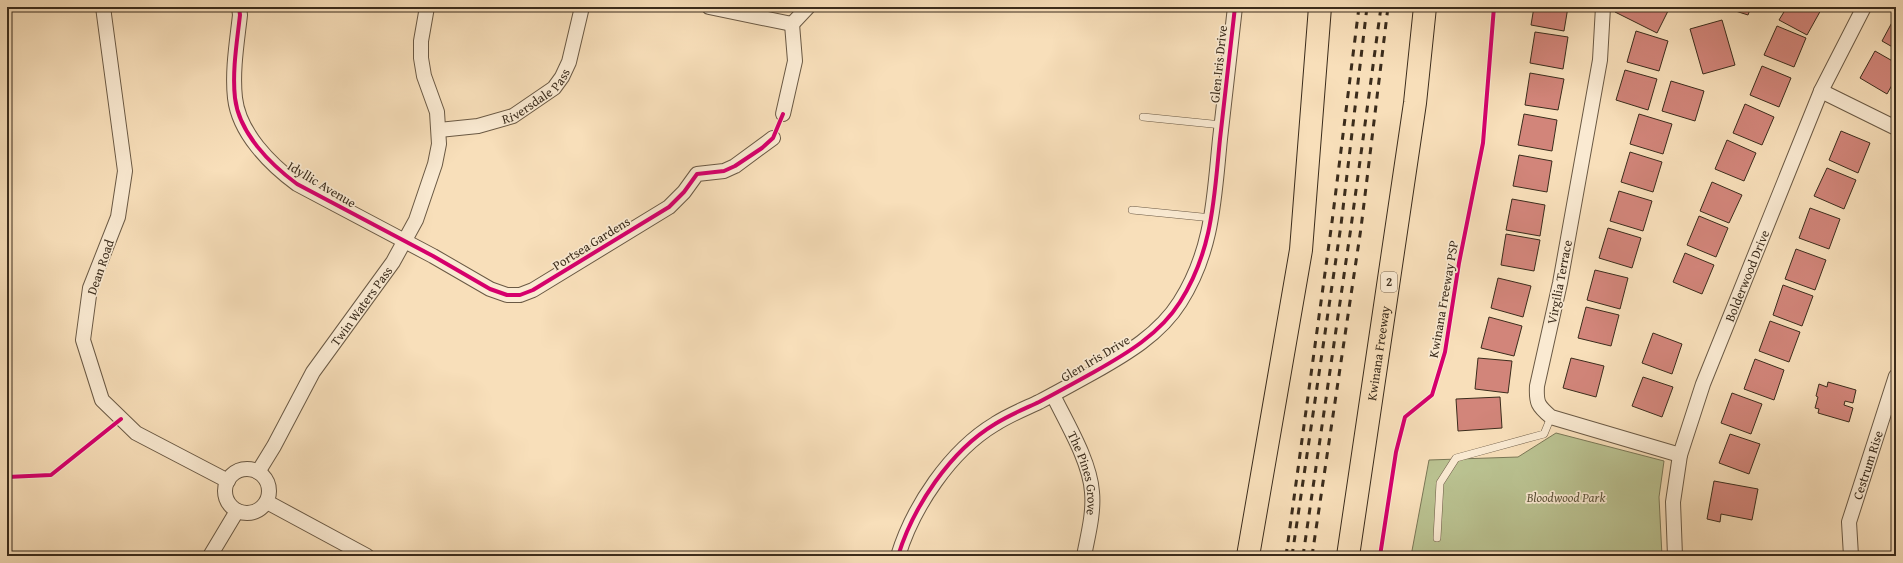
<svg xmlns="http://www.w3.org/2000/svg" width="1903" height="563" font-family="'Gentium Book Plus',serif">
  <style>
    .green { fill: #bac291; stroke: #7a7756 }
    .building { fill: #d2857a; stroke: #3b2c1c }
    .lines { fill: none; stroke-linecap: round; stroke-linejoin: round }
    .lane-casing { stroke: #6a5944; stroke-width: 8 }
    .street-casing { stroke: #6a5944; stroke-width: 16 }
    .highway-casing { stroke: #3b2c1c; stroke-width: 24 }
    .lane { stroke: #faead2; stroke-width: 7 }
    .street { stroke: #faead2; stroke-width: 14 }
    .highway { stroke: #f8dfba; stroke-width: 22 }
    .rail { stroke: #3b2c1c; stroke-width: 3; stroke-dasharray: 7 7; stroke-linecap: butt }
    .cycleway-casing { stroke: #faead2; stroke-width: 6 }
    .cycleway { stroke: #d6006c; stroke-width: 4 }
    .labels { text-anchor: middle; stroke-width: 3.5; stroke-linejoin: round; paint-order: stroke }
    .shield { fill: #faead2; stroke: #746553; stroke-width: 1 }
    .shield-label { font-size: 12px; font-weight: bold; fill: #3b2c1c }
    .street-label { font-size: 13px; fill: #3b2c1c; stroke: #faead2 }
    .park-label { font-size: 13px; font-style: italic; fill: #5b5239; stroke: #faead2 }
  </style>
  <rect width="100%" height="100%" fill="#f8dfba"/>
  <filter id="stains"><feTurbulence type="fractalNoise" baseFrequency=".005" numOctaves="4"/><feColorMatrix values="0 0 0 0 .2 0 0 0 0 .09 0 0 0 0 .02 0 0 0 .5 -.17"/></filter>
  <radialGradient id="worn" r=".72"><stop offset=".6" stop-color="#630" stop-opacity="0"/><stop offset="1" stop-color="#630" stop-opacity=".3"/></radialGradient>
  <path class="green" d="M1556,433l108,28 -5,36 3,59h-251l18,-96 89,-3z"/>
  <path class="building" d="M1534,7h34l-4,24 -33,-6z
    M1617,7h53l-13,26 -42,-21z
    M1723,7h28l-3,8z
    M1787,7h34l1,1 -15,27 -28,-15z
    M1896,15v34l-14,-8z
    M1722,20l13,45 -32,9 -13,-45z
    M1777,26l29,12 -12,29 -30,-12z
    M1636,31l32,10 -9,30 -32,-9z
    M1535,32l33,5 -5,32 -33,-6z
    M1875,51l21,12v15l-9,16 -27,-16z
    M1762,66l29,12 -12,29 -29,-12z
    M1625,70l32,9 -9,31 -32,-10z
    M1530,73l34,6 -6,31 -33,-5z
    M1671,81l33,10 -9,30 -33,-10z
    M1745,104l29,13 -12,28 -29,-12z
    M1524,114l33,6 -5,31 -34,-6z
    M1639,114l33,10 -9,30 -33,-10z
    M1841,131l29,12 -12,30 -29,-13z
    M1727,140l29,13 -12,28 -29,-12z
    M1630,152l32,10 -9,30 -32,-10z
    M1519,155l33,6 -5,31 -34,-6z
    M1827,168l29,12 -12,29 -30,-13z
    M1712,182l30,13 -13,28 -29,-12z
    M1619,191l33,10 -9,30 -33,-10z
    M1512,199l33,6 -5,31 -34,-6z
    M1810,208l30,11 -11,30 -30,-11z
    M1699,216l29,12 -12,29 -29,-12z
    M1608,228l33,10 -9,30 -33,-10z
    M1506,234l34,6 -6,31 -33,-6z
    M1796,249l30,11 -11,30 -30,-11z
    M1685,253l29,12 -12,29 -29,-12z
    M1595,270l33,8 -8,31 -33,-9z
    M1498,278l33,8 -8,31 -32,-9z
    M1783,285l30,11 -11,30 -29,-11z
    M1586,307l33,8 -8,31 -33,-8z
    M1489,317l33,9 -8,30 -33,-8z
    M1770,321l30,11 -11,30 -30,-11z
    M1653,333l29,11 -10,30 -30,-11z
    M1478,358l34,3 -4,32 -33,-4z
    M1571,358l33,8 -8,31 -33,-9z
    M1755,359l29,11 -10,30 -30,-11z
    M1643,377l30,10 -11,30 -30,-11z
    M1828,382l28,8 -3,13 -8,-2 -1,4 9,3 -4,14 -31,-9 1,-4 -4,-1 3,-11 -2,-1 3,-12 8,3z
    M1732,393l30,11 -11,30 -30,-11z
    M1500,397l2,31 -44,3 -2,-32z
    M1730,434l30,10 -11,30 -30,-11z
    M1714,481l44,8 -6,31 -31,-6 -1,8 -13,-3z"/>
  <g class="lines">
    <defs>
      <path id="lane" d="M1143,117l79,8
        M1132,210l80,8
        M1437,538l3,-55 16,-25 88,-24 7,-17"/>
      <g id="street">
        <path d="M103,7l22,164 -7,46 -28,71 -7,52 19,60 34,33 92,48"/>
        <path d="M239,7l1,8c-3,27 -8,56 -5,83 4,35 35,66 62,86l136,72 57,33 17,6h13l13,-5 136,-83 15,-15 13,-18 27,-3 11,-5 38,-28"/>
        <path d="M709,7l83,17"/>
        <path d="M1603,7l-3,53 -40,223 -23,103c-1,17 1,20 14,31l129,38"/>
        <path d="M792,24l16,-17"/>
        <path d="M1821,91l75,37"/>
        <path d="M783,114l12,-53 -3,-37"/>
        <path id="s1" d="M439,130l39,-4 35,-10 41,-28 8,-11 7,-15 13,-55"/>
        <path id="s2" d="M1053,395c13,27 37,66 39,97 2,21 -4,43 -8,64"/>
        <circle cx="247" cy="491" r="22"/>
        <path id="s3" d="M258,472l16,-26 39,-74 80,-110 23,-42 19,-56 4,-20 -2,-32 -13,-36 -3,-18v-17l6,-34"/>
        <path d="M267,502l100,54"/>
        <path d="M210,556l27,-45"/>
        <path d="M898,556c15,-49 52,-105 97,-132 14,-9 29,-15 44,-22 19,-10 37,-20 55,-30 32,-18 66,-38 86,-70 33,-52 34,-104 40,-163 5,-44 10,-88 15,-132"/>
        <path id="s4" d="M1675,556l-2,-54 7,-47 23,-71 118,-293 43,-84"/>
        <path id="s5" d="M1851,556l-2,-34 47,-146"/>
      </g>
      <g id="highway">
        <path d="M1248,556l53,-306 19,-243"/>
        <path id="s6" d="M1348,556l67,-453 10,-96"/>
      </g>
    </defs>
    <use href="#lane" class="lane-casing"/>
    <use href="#street" class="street-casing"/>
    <use href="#highway" class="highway-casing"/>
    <use href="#lane" class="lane"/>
    <use href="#street" class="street"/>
    <use href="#highway" class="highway"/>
    <path class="rail" d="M1286,556l46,-334 27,-215
      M1292,556l49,-331 26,-218
      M1303,556l48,-329 30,-220
      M1312,556l49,-328 27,-221"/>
    <defs>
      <path id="cycleway" d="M239,7l1,8c-3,27 -8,56 -5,83 4,35 35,66 62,86l136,72 57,33 17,6h13l13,-5 136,-83 15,-15 13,-18 27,-3 11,-5 27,-18 11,-10 10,-24
        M7,477l44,-2 70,-56
        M898,556c15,-49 52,-105 97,-132 14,-9 29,-15 44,-22 19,-10 37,-20 55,-30 32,-18 66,-38 86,-70 33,-52 34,-104 40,-163 5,-44 10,-88 15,-132
        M1380,556l16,-104 9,-35 27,-22 13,-43 14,-89 24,-120 11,-136"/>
    </defs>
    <use href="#cycleway" class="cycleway-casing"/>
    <use href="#cycleway" class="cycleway"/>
  </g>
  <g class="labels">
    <rect class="shield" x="1381" y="272" width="16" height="20" rx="3"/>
    <g class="shield-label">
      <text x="1389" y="286">2</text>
    </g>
    <g class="street-label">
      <text transform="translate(1218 64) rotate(-84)" y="5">Glen Iris Drive</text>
      <text dy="5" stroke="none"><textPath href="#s1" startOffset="106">Riversdale Pass</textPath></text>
      <text transform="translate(322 184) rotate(31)" y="5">Idyllic Avenue</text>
      <text transform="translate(591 243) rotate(-32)" y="5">Portsea Gardens</text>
      <text transform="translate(100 267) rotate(-71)" y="5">Dean Road</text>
      <text dy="5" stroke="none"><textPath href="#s4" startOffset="293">Bolderwood Drive</textPath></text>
      <text transform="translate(1559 282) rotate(-79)" y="5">Virgilia Terrace</text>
      <text transform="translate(1443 299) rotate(-80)" y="5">Kwinana Freeway PSP</text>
      <text dy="5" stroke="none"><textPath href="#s3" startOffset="196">Twin Waters Pass</textPath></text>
      <text dy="5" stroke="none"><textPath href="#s6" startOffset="205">Kwinana Freeway</textPath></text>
      <text transform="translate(1095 358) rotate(-31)" y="5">Glen Iris Drive</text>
      <text dy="5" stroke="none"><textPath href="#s5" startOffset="94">Cestrum Rise</textPath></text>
      <text dy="5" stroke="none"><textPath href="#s2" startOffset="85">The Pines Grove</textPath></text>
    </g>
    <g class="park-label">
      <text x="1566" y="502">Bloodwood Park</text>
    </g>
  </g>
  <rect width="1903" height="563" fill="none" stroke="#f8dfba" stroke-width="24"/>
  <rect x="8" y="8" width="1887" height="547" fill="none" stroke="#3b2c1c" stroke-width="2"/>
  <rect x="12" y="12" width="1879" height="539" fill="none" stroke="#3b2c1c"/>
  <rect width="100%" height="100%" filter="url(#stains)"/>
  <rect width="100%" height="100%" fill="url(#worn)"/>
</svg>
